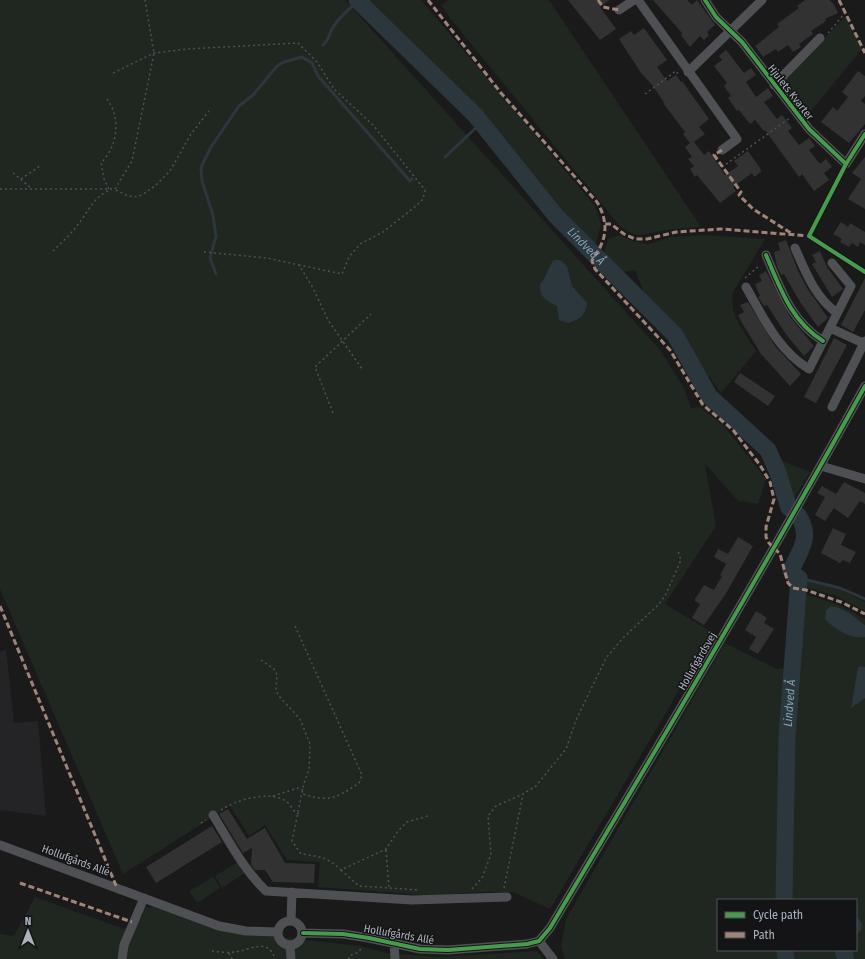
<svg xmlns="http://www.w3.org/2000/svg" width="865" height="959" font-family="'Fira Sans Condensed',sans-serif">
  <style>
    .built { fill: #242426 }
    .green { fill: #1f2720; fill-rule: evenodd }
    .water { fill: #2c373d }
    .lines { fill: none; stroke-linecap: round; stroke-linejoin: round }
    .stream { stroke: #2c373d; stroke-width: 3 }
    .river { stroke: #2c373d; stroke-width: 17 }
    .building { fill: #323232 }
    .path { stroke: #505155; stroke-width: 1.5; stroke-dasharray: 2 3; stroke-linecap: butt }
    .minor { stroke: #4e5053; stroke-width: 9 }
    .quiet { stroke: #a18479; stroke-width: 3; stroke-dasharray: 6 3; stroke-linecap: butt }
    .cycleway-casing { stroke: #141416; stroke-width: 6 }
    .cycleway { stroke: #469c4c; stroke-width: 4 }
    .labels { text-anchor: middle; stroke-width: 3; stroke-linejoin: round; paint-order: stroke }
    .street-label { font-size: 11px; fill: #abb2bb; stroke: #141416 }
    .water-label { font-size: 12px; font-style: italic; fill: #82a3b6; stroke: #141416 }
  </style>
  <rect width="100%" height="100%" fill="#1a1a1a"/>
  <path class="built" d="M6,650l8,73 24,-2 8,95 -46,-6v-159z"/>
  <path class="green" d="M0,0h345l315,350 24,38 7,20 9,-1 24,19 42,53 -8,25 -20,-3 -33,-37 11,62 -51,78 48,29 -163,276 -37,-17h-39l-37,4 -119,-9 2,-25 -33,-2 -22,-35 -16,11 -19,-30 -107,68 -123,-285z
    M361,0h60l174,206 6,18 -5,20 -46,-41 -80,-99z
    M448,0h101l152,227 -35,3 -26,5 -10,-2 -10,-7 -170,-208 -9,-13z
    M846,16l16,33 -57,69 -24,-29 2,-7z
    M619,235l14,6 15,3 24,-7 35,-2 58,4 -33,55 1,15 5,14 18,28 -35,42 -53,-71 -24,-29 -9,-23 -14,2 -17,-19 4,-14z
    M778,459l32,13 -20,33z
    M807,581l32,8 26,13v9l-29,-15 -31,-9z
    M805,594l32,10 28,15v6l-11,-9 6,22 5,-1v322h-300l-4,-13 5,-27 159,-276 52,26 21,-3 5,-67zM718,900h138v50h-138z
    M238,862l7,11 -23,15 -7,-12z
    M213,877l7,11 -23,15 -8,-12z
    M35,897l89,32 19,-13v-5l4,-4h9l63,23 140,16 28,7 51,4 99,-6 6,8h-543v-25l14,2z"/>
  <path class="water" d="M555,260h5l7,6 5,20 15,17c-1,12 -8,17 -19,20l-9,-3 -2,-14c-11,-5 -18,-9 -17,-22l4,-5 8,-17z
    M831,606c13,2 24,11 34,19v12c-13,3 -31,-8 -40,-18l1,-9z
    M860,666l5,1v31l-14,10 7,-40z
    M856,915l6,9 -1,6 -5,5z
    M834,950h19l1,9h-17z"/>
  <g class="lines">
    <path class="stream" d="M323,45c7,-6 6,-13 11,-19 6,-10 15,-17 24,-25
      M445,157l36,-34
      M216,274l-6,-16 6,-22 -3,-21 -11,-34 -1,-12 2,-6 8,-16 28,-41 14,-11 24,-29 7,-4 18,-5 10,6 6,13 92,105 2,-2
      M799,578l41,10 25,11"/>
    <g class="river">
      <path id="s1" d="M357,0l118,115 81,101 119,119 34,61 59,54 10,23 11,35"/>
      <path id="s2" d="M784,900l3,-164 12,-158 -6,-4 -2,-4c10,-21 21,-33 7,-55"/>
      <path d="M785,950l1,9"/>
    </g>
  </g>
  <path class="building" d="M568,0h41l-9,7 16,22 -16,11z
    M653,0h34l5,5 5,-5 18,25 -8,7 2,3 -5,5 -4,-4 -10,11 -9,-12 1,-2z
    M805,0h24l4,3 5,10 -13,6 1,2 -15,10 2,3 -14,10 2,3 -8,5 -5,-7 -10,7 -2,-3 -13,8 -8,-11 24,-19 -2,-3 22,-16 -2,-2z
    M644,28l23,32 -10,7 10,14 9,-6 5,7 1,-1 27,38 -10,8 6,7 -11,8 10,13 5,-4 16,24 13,-9 -4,-5 14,-10 12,17 1,4 -7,5 -2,-4 -19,14 3,4 -16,12 -23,-28 -2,2 -5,-8 4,-3 -6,-7 4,-2 -7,-10 5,-4 -7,-9 2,-2 -22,-29 2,1 -12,-18 -12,-13 -22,-34 12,-8 3,4z
    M726,50l18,23 7,-5 5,7 -10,7 10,15 12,-9 5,8 -9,6 13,17 5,-4 10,13 -4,3 11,14 10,-7 6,8 -6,4 11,14 6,-5 6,8 -8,6 5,7 -15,11 -12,-17 -3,3 -34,-47 -1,1 -9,-11 -5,4 -11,-14 -2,1 -9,-13 3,-2 -7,-10 3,-3 -13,-17 8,-6 -3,-4z
    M858,71l7,5v20l-4,5 4,3v20l-16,19 -28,-21 12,-15 4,4 11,-14 -6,-5z
    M865,157v52l-17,-10 13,-20 -9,-6z
    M841,222l7,5 2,-4 15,9v13l-5,-3 -2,5 -6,-4 -3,4 -9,-5 2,-3 -9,-5z
    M786,240l12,31 9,17 21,30 -10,9 -18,-25 -16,-28 -3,1 -4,-9 -3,-14 6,-2 -2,-7z
    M820,251l7,16 16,22 -11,8 -20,-33 4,-2 -4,-7z
    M766,271l24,46 24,29 -10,10 -19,-23 -18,-28 -3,1 -6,-9 2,-1 -5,-12 7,-3 -3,-6z
    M865,278v32l-12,22 -12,-7z
    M748,302l27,44 26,28 -11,12 -29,-32 -19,-31 -4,-8 6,-3 -4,-7z
    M834,338l13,7 -31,58 -12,-6z
    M740,373l35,23 -7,10 -34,-24z
    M844,482l21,11v11l-5,-3 -12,17 -14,-10 -9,13 -10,-6 10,-18 -8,-4 5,-7 14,8z
    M833,528l13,6 -5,11 15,7 -6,11 -7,-3 -3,3 -19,-10z
    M738,537l15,9 -28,49 -21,30 -12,-7 8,-14 -5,-3v-2l9,-14 10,5 8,-14 -2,-1 6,-11 -12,-7 4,-8 10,5z
    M756,611l11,7 -3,5 10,6 -16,25 -9,-5 7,-12 -11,-7z
    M228,809l19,30 18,-11 20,35 30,1 -1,19 -41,-1 -8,-12h-10l-4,-5 1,-17 -9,5 -24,-39z
    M212,826l10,16 -66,41 -10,-16z"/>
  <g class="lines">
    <path class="path" d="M828,33l18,-21
      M113,73l41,-20 33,-4 111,-6 19,19 17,27 39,36 52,65 -2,9 -7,7 -33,26 -23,12 -11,13 -7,17 -43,-9
      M645,94l31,-23 3,4
      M107,99c14,19 11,47 -6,64l3,16 5,10
      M722,167l68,-49
      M13,173l18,15
      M21,179l19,-13
      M0,189h115l17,-28 22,-108 -9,-53
      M116,190l10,5 8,2 8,-2 14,-10 14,-14 21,-37 18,-23
      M53,251c8,-8 17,-16 24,-25 9,-11 18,-32 34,-36
      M204,252l63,6 32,7 14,23 15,32 34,49
      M745,278l15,-13
      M333,413l-18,-46 56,-53
      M295,626l67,149 -3,8c-24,16 -29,19 -56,11
      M261,660l13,9 3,6 -1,14 2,6 22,24 10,25 -1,26 -5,13 -12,58 9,13c18,2 26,3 40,16l45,-21 12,-18 9,-9 21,-6
      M273,796l25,-8 5,2
      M221,810c15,-10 48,-20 65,-9 5,4 7,11 13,13
      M201,823l5,-3
      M386,850l3,38
      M341,870l18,16 60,4
      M504,888l19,-94
      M472,889l10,-11 9,-24 -3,-38 8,-10 27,-12 13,-8 30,-37 10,-29 30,-62 17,-20 36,-34 7,-10 15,-34 -3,-9
      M212,951c7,1 15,2 22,1 16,-1 34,-16 41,7
      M229,953l3,6
      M349,959v-3l8,-3 6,-6"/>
    <path class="minor" d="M638,0l99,139 -15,11
      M705,0l11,17 26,25 67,87 37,35 19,-30
      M619,10l15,-10
      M688,72l74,-72
      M774,85l46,-47
      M795,248c11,25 20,49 42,65
      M766,255c14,33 25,66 57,86
      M746,287c17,30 32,63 63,82l42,-83 -19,-23
      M830,328l35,16
      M832,407l33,-66
      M821,466l44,13
      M213,815c16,26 31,55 53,76l146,9 95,-3
      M0,845l219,81 27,5 32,1
      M278 933a12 12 0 1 1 24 0a12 12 0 1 1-24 0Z
      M291,921l1,-29
      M303,933l40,1 26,4 51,11 28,1 79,-6 12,-3
      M539,941l11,-13c107,-180 214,-359 315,-542
      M539,941l14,18
      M394,943l1,16
      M290,945l1,14
      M122,959l2,-14 20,-47"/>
    <path class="quiet" d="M428,0l73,93 96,109c8,13 11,29 4,43 -2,6 -7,10 -9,16l3,8 75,81 33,55 30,25 27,35 10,17 4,17 -8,28v10l3,6 11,11 8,29 5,5 13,2 35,12 24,12
      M598,0l5,7 16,3
      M839,0l26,53
      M722,150l-8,5 27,37 -2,3 14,14 41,26
      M605,224h6l13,10 11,5h12l29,-7 45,-3 88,7
      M0,606l117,282
      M20,883l112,39"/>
    <defs>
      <path id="cycleway" d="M705,0l11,17 26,25 67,87 37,35 19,-30
        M846,164l-37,72 56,36
        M766,255c14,33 25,66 57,86
        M303,933l40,1 26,4 51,11 28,1 79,-6 12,-3 11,-13c107,-180 214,-359 315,-542"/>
    </defs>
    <use href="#cycleway" class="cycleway-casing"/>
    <use href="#cycleway" class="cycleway"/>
  </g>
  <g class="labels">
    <g class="street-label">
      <text transform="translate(791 92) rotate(52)" y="4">Hjulets Kvarter</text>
      <text transform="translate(697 661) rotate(-60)" y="4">Hollufgårdsvej</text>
      <text transform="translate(76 860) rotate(20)" y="4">Hollufgårds Allé</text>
      <text transform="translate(399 934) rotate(10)" y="4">Hollufgårds Allé</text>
    </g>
    <g class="water-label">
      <text dy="4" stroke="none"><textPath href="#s1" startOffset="337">Lindved Å</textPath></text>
      <text dy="4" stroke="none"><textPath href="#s2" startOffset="197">Lindved Å</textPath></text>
    </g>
  </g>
  <rect x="717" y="899" width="140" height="52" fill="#141416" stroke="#505358"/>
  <rect x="725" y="912" width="20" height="6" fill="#469c4c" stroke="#505358"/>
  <text x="753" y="919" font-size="12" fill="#abb2bb">Cycle path</text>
  <rect x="725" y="932" width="20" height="6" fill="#a18479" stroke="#505358"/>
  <text x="753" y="939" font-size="12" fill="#abb2bb">Path</text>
  <g transform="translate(28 931)" stroke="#141416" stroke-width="3" paint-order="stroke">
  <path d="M0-3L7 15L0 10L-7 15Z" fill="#abb2bb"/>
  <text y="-6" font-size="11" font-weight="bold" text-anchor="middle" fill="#abb2bb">N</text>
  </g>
</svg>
